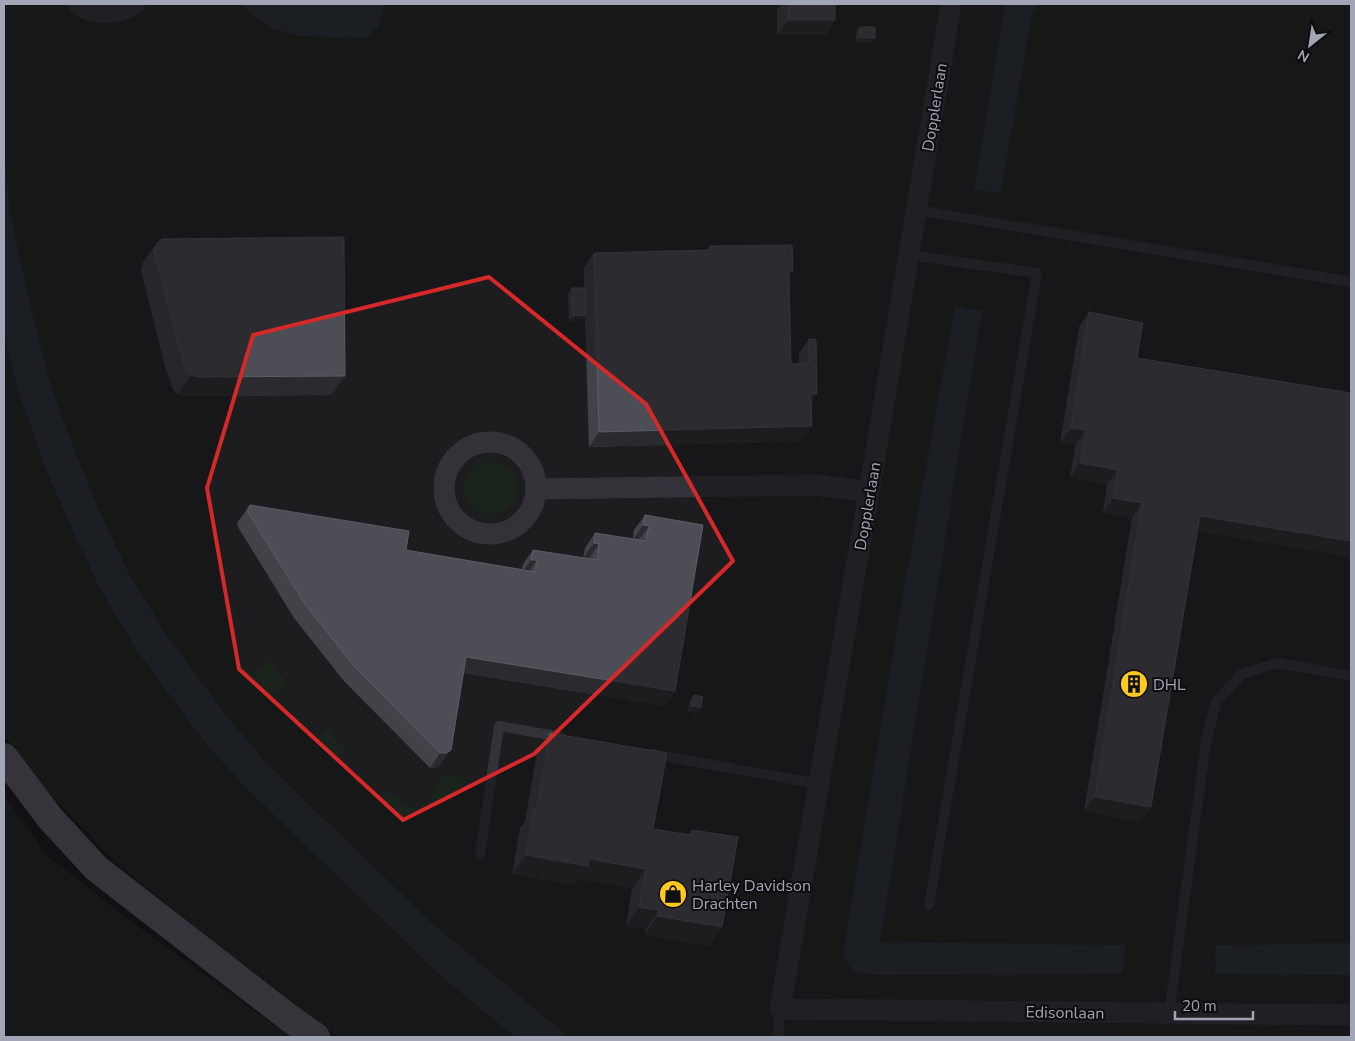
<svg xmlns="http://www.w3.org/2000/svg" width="1355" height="1041" font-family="'Nunito Sans',sans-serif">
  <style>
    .built { fill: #1d1d20 }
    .green { fill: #1b231d }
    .water { fill: #272f38 }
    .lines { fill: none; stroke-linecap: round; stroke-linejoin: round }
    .service { stroke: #323238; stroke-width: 10 }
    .minor { stroke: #323238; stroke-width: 21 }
    .motorway { stroke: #5e606a; stroke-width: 28 }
    .wall { fill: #424249 }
    .shaded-wall { fill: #2b2a2f }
    .building { fill: #4c4d55; stroke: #5a5b64 }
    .marked { fill: none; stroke: #d62828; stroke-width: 4; stroke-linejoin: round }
    .labels { text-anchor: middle; stroke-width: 4; stroke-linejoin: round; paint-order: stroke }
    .street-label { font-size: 16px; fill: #a1a5b5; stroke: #0d0c0e }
    .poi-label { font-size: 16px; fill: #a1a5b5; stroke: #0d0c0e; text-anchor: start }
  </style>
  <rect width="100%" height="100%" fill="#121113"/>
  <path class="built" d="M4,4h1347v1033h-812l-309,-281 -189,-325 -37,-204z"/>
  <path class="green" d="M5,4h61l8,7 71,-7h96l27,23 31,9 66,2 14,-12 6,-22h550l-36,204 -811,5 6,44 -25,3 13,64 25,-5 8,27 -25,6 18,57 26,-7 8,27 -23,8 35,83 24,-11 11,26 -22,10 31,56 22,-12 15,23 -23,16 39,47 18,-15 19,23 -19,17 41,45 17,-16 19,20 -15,18 43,40 13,-16 35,22 21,-38 23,4 -14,75 180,151 23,-2v20l75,-1v-19h32l-2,24 350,-2 -1,12h-540l-135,-112 -166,-160 -39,-45 -64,-87 -37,-61 -28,-60 -24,-57 -28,-78 -19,-76 -19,-89 -6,-59z
    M1039,4h312v266l-355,-55 35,-198z
    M964,235l37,5 -3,21c-13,-2 -40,-3 -46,-14 2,-7 7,-9 12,-12z
    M934,284h26l38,7 -2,21 -41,-5 -50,277 -62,372 10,16 25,3 245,-1 1,-29 -244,-3 4,-24 79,9 21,-129 30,4v45l18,15 102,19 25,12 8,19 -2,22 -6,34 -18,25 -23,5 -272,-1c-6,-2 -15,-2 -19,-5 -32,-21 -17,-65 -13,-96l98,-587 8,-19z
    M4,335l13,52 28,80 25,58 29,62 39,65 107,135 199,192 71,58h-173l-11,-6 -123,-93 -94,-77 -96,-100 -14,-28z
    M463 488a27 27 0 1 1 54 0a27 27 0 1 1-54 0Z
    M1262,681c13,1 30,-1 40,9 16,14 11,35 7,54 -2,8 -2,18 -6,26 -11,26 -44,29 -66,16v-3l16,-98z
    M4,796l44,60 85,67 158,114h-287z
    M1232,812l119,19v112l-163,2 16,-112 24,3z"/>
  <path class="water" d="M241,4h144l-6,22 -14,12 -66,-2 -31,-9z
    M1005,4h34l-8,13 -30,176 -27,-3z
    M4,153l6,59 19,89 19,76 28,78 24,57 28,60 37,61 64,86 39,46 166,160 135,112h-54l-71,-58 -199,-192 -42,-47 -65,-88 -39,-65 -29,-62 -25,-58 -28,-80 -13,-52z
    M955,306l27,5 -102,631 245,3 -2,29 -245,1 -25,-3 -10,-16 62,-372z
    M1351,943v32l-136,-1 1,-29z"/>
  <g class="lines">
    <path class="service" d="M917,210l434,72
      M909,255l128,18 -108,632
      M652,754l167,30
      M480,855l19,-129 63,11
      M1169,1013l37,-271 10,-40 26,-28 36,-11 73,13
      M778,1037l2,-28"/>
    <path class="minor" d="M79,4c16,13 40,10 56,0
      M951,4l-82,488 -89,517 571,6
      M444 488a46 46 0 1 1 92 0a46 46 0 1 1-92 0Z
      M536,489l280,-4 53,7"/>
    <path class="motorway" d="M4,757l46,61 46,50 192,149 28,20"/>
  </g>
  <path class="wall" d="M781,4h54v16l-10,15h-48v-25z
    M859,27l16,11 -4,5h-15v-11z
    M157,243l175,152 -148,1 -7,-2 -4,-5 -8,-22 -24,-96 2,-9z
    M710,246l79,29 2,89h8v-11l10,-14 8,55 -5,8 -10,39 -213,6 -4,-131 -3,4 -13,1 -1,-28 4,-5h12v-20l10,-15 114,-3z
    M1089,312l48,46 60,174 -56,290 -57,-11 48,-293 -29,-5 4,-29 -37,-6 5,-33 -15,-2 19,-116z
    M250,505l156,45 116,19 1,-5 10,-14 50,8 2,-10 10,-15 38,6 1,-9 11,-15 58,10 -28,166 -10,15 -202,-33 -23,92 -5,3h-5l-86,-87 -50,-63 -56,-91 -1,-4z
    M694,695l7,13 -4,5 -9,-2 2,-11z
    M550,733l103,96 36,6 3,-5 17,116 -65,-11 2,-6 -20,-3 6,-38 -53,-9 -5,6 -62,-11 8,-46 5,-6 12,-70z"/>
  <path class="shaded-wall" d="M788,20h47l-10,15h-48z
    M859,38h16l-4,5h-15z
    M586,315l-4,5 -13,1 4,-5z
    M191,375l154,1 -13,19 -148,1 -7,-2z
    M811,394h6l-10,15z
    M812,426l-10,15 -213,6 10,-15z
    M1071,428l15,2 -11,15 -15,-2z
    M1080,463l38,7 -11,14 -37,-6z
    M1113,498l29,5 -10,15 -29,-5z
    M1200,516l151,25v16l-162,-27z
    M643,525l6,1 -11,15 -5,-1z
    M594,543l5,1 -10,15 -6,-1z
    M531,560h6l-11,15 -5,-1z
    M466,657l209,34 -10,15 -209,-34z
    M692,706l9,2 -4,5 -9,-2z
    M451,750l-11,15 -5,3h-5l10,-15z
    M1095,797l56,10 -10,15 -57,-11z
    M526,855l63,4 57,10 -14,19 -53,-9 -5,6 -62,-11z
    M639,907l20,3 -13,19 -20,-3z
    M658,916l64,11 -13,19 -65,-11z"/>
  <path class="building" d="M788,4h47v16h-47z
    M859,27h16v11h-16z
    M344,237l1,139 -148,1 -6,-2 -5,-5 -7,-23 -25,-95 3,-9 5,-4z
    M792,245l1,26h-4l2,93 18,-1v-24h7l1,55h-6l1,32 -213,6 -5,-179 116,-3v-4z
    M572,288h13l1,27 -13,1z
    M1089,312l54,11 -6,35 214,35v148l-151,-25 -49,291 -56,-10 47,-294 -29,-5 5,-28 -38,-7 6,-33 -15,-2z
    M250,505l159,26 -3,19 129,22 2,-12h-6l2,-10 64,10 2,-16 -5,-1 1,-10 51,8 3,-15 -6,-1 2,-10 58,10 -28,166 -209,-34 -15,93 -5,3h-6l-86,-87 -50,-63 -56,-91v-4z
    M694,695l9,2 -2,11 -9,-2z
    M550,733l117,20 -14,76 38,6 1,-5 46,7 -16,90 -64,-11 1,-6 -20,-3 7,-38 -57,-10 -1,7 -62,-11 8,-46h3z"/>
  <path d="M0 0H1355V1041H0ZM489,277l157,127 87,157 -199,193 -131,66 -164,-151 -32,-181 46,-153z" fill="#121113" fill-opacity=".55" fill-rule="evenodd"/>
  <path class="marked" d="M489,277l157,127 87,157 -199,193 -131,66 -164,-151 -32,-181 46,-153z"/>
  <defs>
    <symbol id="building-disc" viewBox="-11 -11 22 22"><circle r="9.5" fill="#ffc91e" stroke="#0d0c0e"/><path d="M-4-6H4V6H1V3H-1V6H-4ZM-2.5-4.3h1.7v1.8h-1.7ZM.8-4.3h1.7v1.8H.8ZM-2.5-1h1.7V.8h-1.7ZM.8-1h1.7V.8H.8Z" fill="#111"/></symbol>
    <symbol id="shop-disc" viewBox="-11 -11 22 22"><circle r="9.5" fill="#ffc91e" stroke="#0d0c0e"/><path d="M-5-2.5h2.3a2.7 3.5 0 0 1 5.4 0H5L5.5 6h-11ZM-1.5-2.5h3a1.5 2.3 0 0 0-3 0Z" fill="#111"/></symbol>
  </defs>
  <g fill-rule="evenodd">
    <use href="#building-disc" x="1118" y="668" width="32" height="32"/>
    <use href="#shop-disc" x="657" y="878" width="32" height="32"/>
  </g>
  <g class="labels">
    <g class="street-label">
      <text transform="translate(934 107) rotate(-81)" y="6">Dopplerlaan</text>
      <text transform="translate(867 506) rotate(-80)" y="6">Dopplerlaan</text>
      <text transform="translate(1065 1012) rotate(1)" y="6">Edisonlaan</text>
    </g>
    <g class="poi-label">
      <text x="1153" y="690">DHL</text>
      <text x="692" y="891">Harley Davidson<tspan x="692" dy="18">Drachten</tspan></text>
    </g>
  </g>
  <rect width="1355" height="1041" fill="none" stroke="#a1a5b5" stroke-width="10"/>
  <g transform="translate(1310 45) rotate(210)" stroke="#0d0c0e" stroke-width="4" paint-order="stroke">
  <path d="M0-4L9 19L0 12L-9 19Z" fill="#a1a5b5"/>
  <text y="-8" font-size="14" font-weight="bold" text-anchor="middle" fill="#a1a5b5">N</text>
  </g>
  <path d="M1175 1011v8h78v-8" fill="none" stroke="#a1a5b5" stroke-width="2.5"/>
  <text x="1182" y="1011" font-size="15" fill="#a1a5b5" stroke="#0d0c0e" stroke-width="4" paint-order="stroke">20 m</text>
</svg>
